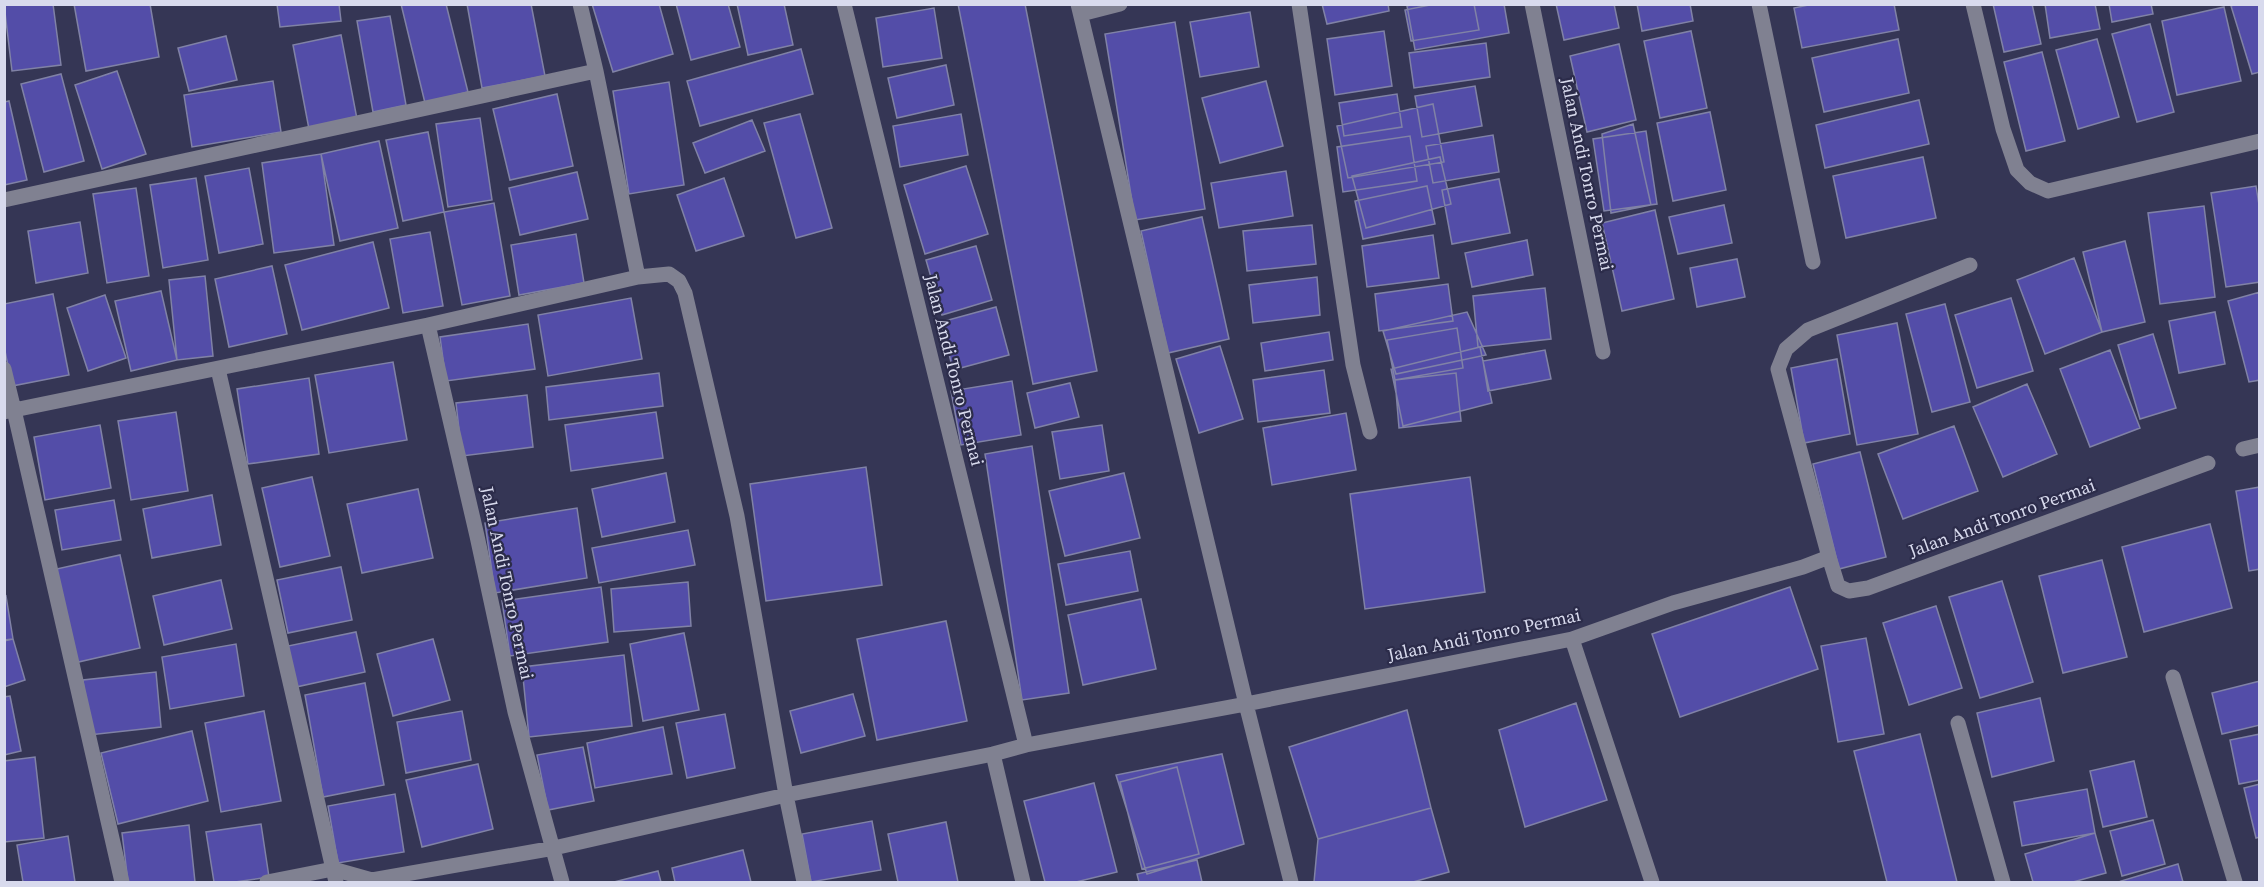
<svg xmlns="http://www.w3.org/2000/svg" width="2264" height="887" font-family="'Source Serif 4',serif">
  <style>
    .building { fill: #534da8; stroke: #8082a6; stroke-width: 1.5 }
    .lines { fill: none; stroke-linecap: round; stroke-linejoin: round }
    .minor { stroke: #808191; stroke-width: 15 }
    .labels { text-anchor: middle; stroke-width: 4.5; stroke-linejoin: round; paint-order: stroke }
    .street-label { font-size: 18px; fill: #d8daed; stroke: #2c2c4a }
  </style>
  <rect width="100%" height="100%" fill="#353655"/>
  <path class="building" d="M4,4h49l8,61 -49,6z
    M74,4h76l9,53 -73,14z
    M277,4h62l2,17 -61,6z
    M401,4h45l22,88 -43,11z
    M467,4h64l14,72 -63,12z
    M592,4h67l14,50 -60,18z
    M676,4h52l12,43 -49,13z
    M737,4h47l9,41 -45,10z
    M958,4h67l72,367 -64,13z
    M1322,4h66l1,7 -62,13z
    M1414,4h90l5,29 -94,17 -8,-44z
    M1435,4h39l5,26 -68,11 -6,-31z
    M1556,4h58l5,24 -55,12z
    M1637,4h53l3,17 -51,10z
    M1813,4h81l5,26 -97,18 -8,-40z
    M1993,4h39l9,40 -37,8z
    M2045,4h50l5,25 -50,9z
    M2109,4h42l2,10 -41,8z
    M2236,4h24v68l-8,2 -21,-68z
    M2224,7l17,74 -64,14 -15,-74z
    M934,8l8,50 -59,9 -7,-49z
    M1250,12l9,55 -59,10 -10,-55z
    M390,16l16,89 -33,7 -16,-91z
    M1175,22l30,187 -70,11 -30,-186z
    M2150,24l24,88 -37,10 -25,-88z
    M1384,31l8,55 -57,9 -8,-56z
    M1691,31l16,77 -47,10 -16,-77z
    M341,35l16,84 -48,10 -16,-84z
    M226,36l11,44 -48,11 -11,-43z
    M1898,39l11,54 -85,19 -12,-54z
    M2097,39l22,78 -41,12 -22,-79z
    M1486,43l4,34 -76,11 -5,-35z
    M1619,44l17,76 -49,12 -17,-76z
    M801,49l12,45 -113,32 -13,-45z
    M2042,52l23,89 -39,10 -22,-89z
    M946,65l8,40 -57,13 -9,-40z
    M117,71l29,83 -44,15 -27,-84z
    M61,74l23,87 -40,11 -23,-88z
    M273,81l8,51 -89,15 -8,-52z
    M1266,81l17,65 -63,17 -18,-65z
    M669,82l15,103 -55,9 -16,-103z
    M1475,86l7,40 -60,11 -7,-41z
    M557,94l16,72 -63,14 -17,-71z
    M1397,94l5,33 -58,9 -5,-33z
    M1919,100l10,44 -104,24 -9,-43z
    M9,101l18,79 -23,5v-83z
    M1433,104l11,58 -96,16 -11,-52z
    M1710,112l16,78 -53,11 -16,-78z
    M800,114l32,114 -36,10 -32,-115z
    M961,114l7,41 -68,12 -7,-41z
    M480,118l12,82 -44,7 -12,-83z
    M752,120l13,31 -60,22 -12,-30z
    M1633,124l18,81 -40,8 -9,-79z
    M1646,131l11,73 -53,7 -11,-72z
    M428,132l16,80 -41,9 -17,-81z
    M1493,135l6,37 -66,11 -7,-37z
    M1410,136l7,45 -74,11 -6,-45z
    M379,141l19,87 -58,13 -19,-87z
    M321,154l13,91 -60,8 -12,-90z
    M1440,157l11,47 -85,24 -14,-52z
    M1923,157l13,61 -90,20 -13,-62z
    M966,166l22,68 -63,20 -21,-69z
    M249,168l14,76 -44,9 -14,-77z
    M1286,171l7,45 -74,12 -8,-45z
    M577,172l11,47 -68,16 -11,-47z
    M196,178l12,82 -45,8 -13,-83z
    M724,178l20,58 -48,15 -19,-56z
    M1499,179l11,54 -58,11 -10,-54z
    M1427,186l8,38 -72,15 -8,-38z
    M2256,186l4,25v71l-34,5 -15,-94z
    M136,188l13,88 -42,7 -14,-89z
    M494,203l16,93 -48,9 -18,-93z
    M1724,205l8,38 -54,11 -9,-37z
    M2204,206l11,91 -55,7 -12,-91z
    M1655,210l19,89 -52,12 -20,-88z
    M1202,217l27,122 -61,14 -27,-122z
    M80,222l8,51 -52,10 -8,-52z
    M1312,225l4,39 -69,7 -4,-40z
    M430,232l13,74 -40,7 -13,-74z
    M576,234l8,49 -65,12 -8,-50z
    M1433,235l6,43 -72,9 -5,-41z
    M1527,240l6,35 -61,12 -7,-34z
    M2125,241l20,81 -43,10 -19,-80z
    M373,242l16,66 -87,22 -17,-65z
    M976,246l16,54 -50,15 -16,-55z
    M2074,258l28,74 -57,22 -28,-74z
    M1737,259l8,38 -48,10 -7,-39z
    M272,266l15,68 -58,13 -14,-68z
    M205,276l8,80 -36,4 -8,-80z
    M1317,277l3,38 -67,8 -4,-38z
    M1448,284l5,37 -74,10 -4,-37z
    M1545,288l6,51 -73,8 -5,-51z
    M161,291l16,69 -46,11 -16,-70z
    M2260,292v88l-11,2 -21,-81z
    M53,294l16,81 -57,11 -8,-40v-42z
    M105,295l21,63 -38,13 -21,-63z
    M631,298l11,61 -94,17 -10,-61z
    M2011,298l22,73 -56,17 -22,-73z
    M1945,304l25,98 -38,10 -26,-98z
    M996,307l13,48 -56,15 -12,-48z
    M1467,312l19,43 -90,19 -13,-43z
    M2215,312l10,52 -46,9 -10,-52z
    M1897,323l21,111 -61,11 -20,-110z
    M528,324l7,45 -89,12 -6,-44z
    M1457,328l6,40 -68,12 -8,-40z
    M1329,332l4,28 -68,11 -4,-28z
    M2153,334l23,74 -36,11 -22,-74z
    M1220,346l23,73 -44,14 -23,-74z
    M1480,347l12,56 -89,23 -12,-57z
    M1545,350l6,29 -63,12 -5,-30z
    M2110,350l30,78 -50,19 -30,-78z
    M1837,359l13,75 -46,9 -13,-75z
    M393,362l14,78 -78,13 -14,-78z
    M1324,370l6,43 -72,9 -5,-42z
    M659,373l4,33 -114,14 -3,-33z
    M1456,373l5,48 -62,7 -4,-48z
    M309,378l10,76 -71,10 -11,-75z
    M1012,381l9,54 -60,10 -10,-54z
    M1070,383l9,34 -44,11 -8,-35z
    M2027,384l30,70 -54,23 -30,-70z
    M527,395l6,52 -71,9 -6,-53z
    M176,412l12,79 -57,9 -13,-79z
    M656,412l7,46 -92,13 -6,-46z
    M1346,413l10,57 -84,15 -9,-57z
    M100,425l11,63 -66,12 -11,-63z
    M1102,425l7,46 -49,8 -8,-47z
    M1954,426l24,65 -75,28 -25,-65z
    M1032,446l37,247 -47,7 -37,-246z
    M1860,452l26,105 -47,12 -26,-105z
    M866,467l16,118 -116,16 -16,-117z
    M666,473l9,49 -73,15 -10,-48z
    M1124,473l16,65 -75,18 -16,-65z
    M312,477l18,79 -50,11 -18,-79z
    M1470,477l15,115 -120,17 -15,-115z
    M2260,487v82l-11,2 -13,-80z
    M418,489l15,69 -71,15 -15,-69z
    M212,495l9,50 -69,13 -9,-49z
    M114,500l7,40 -59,10 -7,-40z
    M577,508l10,70 -92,15 -10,-70z
    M2210,524l22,84 -88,24 -22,-85z
    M688,530l7,35 -96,18 -7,-35z
    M1130,551l8,40 -72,14 -8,-41z
    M120,555l20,93 -66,15 -22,-93z
    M2102,560l25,97 -64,16 -24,-97z
    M341,567l11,53 -64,13 -11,-53z
    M221,580l11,49 -68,16 -11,-49z
    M2002,581l31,101 -53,16 -31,-101z
    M688,582l3,44 -77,6 -3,-43z
    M601,587l7,55 -98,14 -8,-55z
    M1790,587l28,82 -138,48 -28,-83z
    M6,596l7,43 -9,1v-43z
    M1141,599l15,70 -73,16 -15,-70z
    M1936,606l26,82 -53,17 -26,-82z
    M946,621l21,100 -90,19 -20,-101z
    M356,632l9,40 -69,15 -8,-41z
    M684,633l15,77 -56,11 -13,-77z
    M1866,638l18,96 -46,8 -17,-96z
    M13,639l12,41 -21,7v-46z
    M433,639l17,61 -57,16 -16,-62z
    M236,644l8,52 -74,13 -8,-52z
    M624,655l8,71 -103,11 -7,-70z
    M156,672l5,55 -72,8 -6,-55z
    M2260,681v44l-38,9 -10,-41z
    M365,683l19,102 -61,12 -18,-102z
    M853,694l12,42 -64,17 -11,-42z
    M10,696l11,55 -17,4v-58z
    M2040,698l14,63 -62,16 -15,-64z
    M1576,703l31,97 -82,27 -26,-97z
    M1407,710l24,98 -113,31 -29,-92z
    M264,711l17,90 -60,11 -16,-89z
    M462,711l9,49 -65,13 -9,-51z
    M725,714l10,54 -48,10 -11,-55z
    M663,727l9,47 -77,14 -8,-45z
    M192,731l16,70 -90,23 -17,-71z
    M1920,734l37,148h-70l-33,-131z
    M2260,734v46l-21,4 -9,-44z
    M583,747l11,54 -46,9 -11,-55z
    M1222,754l22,90 -97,30 -31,-99z
    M35,757l9,81 -40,4v-81z
    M2134,761l13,56 -44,10 -13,-56z
    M478,764l15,65 -71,18 -16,-67z
    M1177,767l22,87 -57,15 -22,-87z
    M1094,783l23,89 -41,10h-31l-21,-81z
    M2260,784v53l-4,1 -12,-50z
    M2087,789l8,44 -73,13 -8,-44z
    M395,794l9,58 -66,11 -10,-57z
    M1431,808l18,64 -36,10h-99l4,-43z
    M2153,820l12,44 -43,12 -12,-45z
    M872,821l9,49 -70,12 -9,-48z
    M946,822l12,60h-60l-10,-48z
    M261,824l8,53 -34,5h-21l-8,-50z
    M189,825l6,57h-67l-6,-49z
    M2095,833l11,40 -33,9h-40l-8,-28z
    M68,836l7,46h-52l-6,-37z
    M743,850l8,32h-76l-3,-14z
    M1197,860l5,22h-63l-2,-8z
    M2178,864l5,18h-61l-1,-1z
    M658,871l3,11h-47z"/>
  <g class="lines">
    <path class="minor" d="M580,4l16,67 42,206
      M844,4l182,741
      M1078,4l168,700 326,-65 101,-36 130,-36 26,-10 -51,-188 8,-20 22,-19 162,-65
      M1299,4l54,361 17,67
      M1532,4l71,348
      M1759,4l54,258
      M1973,4l30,125 14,41 13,13 18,8 212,-50
      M1081,14l39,-10
      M4,200l592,-129
      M428,325l49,211 38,176 47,170
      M4,369l10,41 414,-85 210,-48 31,-3 10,7 6,12 52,223 49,279 18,87
      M218,369l118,513
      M4,412l10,-2 108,472
      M2243,449l17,-4
      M1829,557l9,29 11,5 19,-3 340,-125
      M1572,639l80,243
      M2173,677l62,205
      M1958,723l45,159
      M993,754l30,128
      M267,882l66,-13 39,11 182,-32 232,-53 207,-41 33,-9 220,-41 45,178"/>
  </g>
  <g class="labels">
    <g class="street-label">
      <text transform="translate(1587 174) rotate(78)" y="6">Jalan Andi Tonro Permai</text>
      <text transform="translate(954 370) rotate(76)" y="6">Jalan Andi Tonro Permai</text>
      <text transform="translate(2002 518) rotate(-20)" y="6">Jalan Andi Tonro Permai</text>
      <text transform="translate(507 583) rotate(78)" y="6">Jalan Andi Tonro Permai</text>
      <text transform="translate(1484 635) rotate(-12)" y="6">Jalan Andi Tonro Permai</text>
    </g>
  </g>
  <rect width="2264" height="887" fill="none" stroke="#d8daed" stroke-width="12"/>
</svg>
